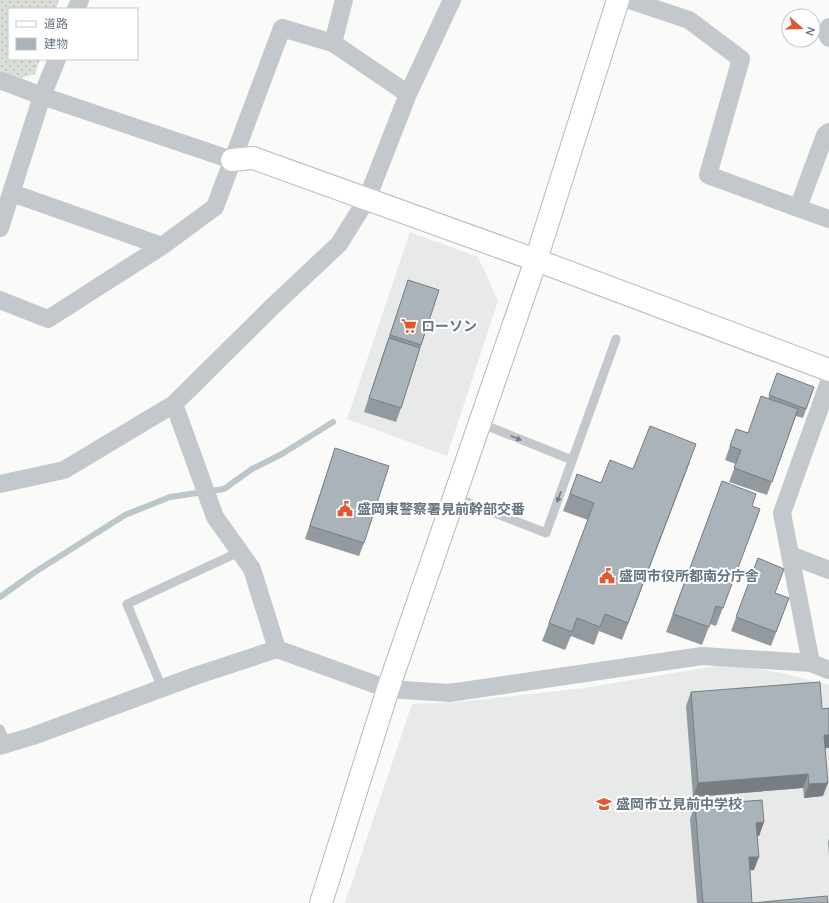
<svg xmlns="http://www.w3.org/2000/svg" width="829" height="903" font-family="Lato,'Noto Sans JP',sans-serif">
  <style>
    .built { fill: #e8e9e9 }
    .park { fill: url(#park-dots) }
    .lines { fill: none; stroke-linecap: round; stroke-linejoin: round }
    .stream { stroke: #bbc7cb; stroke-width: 6 }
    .secondary-casing { stroke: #b3babf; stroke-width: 24 }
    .lane { stroke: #c3c8cc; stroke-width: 9 }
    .street { stroke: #c3c8cc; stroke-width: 18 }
    .secondary { stroke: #fff; stroke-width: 22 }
    .wall { fill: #929a9f }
    .shaded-wall { fill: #777d82 }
    .building { fill: #aab3b9; stroke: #777d82 }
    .oneway { fill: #6a7a87 }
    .labels { text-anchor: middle; stroke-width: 4; stroke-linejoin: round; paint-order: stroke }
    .poi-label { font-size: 14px; font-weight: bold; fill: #657683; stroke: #fff; text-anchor: start }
  </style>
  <defs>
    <pattern id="park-dots" width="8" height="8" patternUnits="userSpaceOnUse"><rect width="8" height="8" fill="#dadfd7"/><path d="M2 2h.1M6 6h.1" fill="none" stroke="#b4b9b4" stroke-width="1.8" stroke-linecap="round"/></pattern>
  </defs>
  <rect width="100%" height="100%" fill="#fafaf8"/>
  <path class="built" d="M410,232l68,25 20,44 -51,155 -100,-37z
    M727,664l55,9 47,12v218h-484l67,-199 47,-2 125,-14z"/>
  <path class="park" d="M0,0h59l-3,9h-47v50h31l-5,15 -14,4 -21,-8z"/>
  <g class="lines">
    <path class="stream" d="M0,597l35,-25 90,-57 45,-18 54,-8 28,-20 30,-15 51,-32"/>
    <defs>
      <path id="secondary" d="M232,160l21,-2 283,102 293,110
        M321,903l67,-214 148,-429 82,-260"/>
    </defs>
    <use href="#secondary" class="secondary-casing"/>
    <path class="lane" d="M480,423l92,37
      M454,497l92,36 70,-194
      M162,688l-35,-84 112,-52
      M0,729l7,15"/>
    <path class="street" d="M629,0l60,20 52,39 -33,116 90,33
      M76,9l4,-9
      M829,27l-2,7 2,4
      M333,43l11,-43
      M0,80l42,16 190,64
      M829,132l-4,3 -27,73 31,11
      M12,193l150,53
      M0,228l42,-132 15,-37
      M0,300l48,19 114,-73 53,-39 67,-179 51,15 75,51
      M174,404l98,-97 67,-63 28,-45 41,-105 44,-94
      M0,484l64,-14 110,-66 41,113 37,52 25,80
      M790,555l39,15
      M811,663l-29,-150 47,-131
      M0,746l33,-10 162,-60 82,-27 111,40 61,4 253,-37 109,7 18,7"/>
    <use href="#secondary" class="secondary"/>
  </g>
  <path class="wall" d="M408,280l31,10 -38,118 -5,14 -32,-10 20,-61z
    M777,373l37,14 -11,31 -7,-2 -29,79 -38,-13 7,-18 -11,-4 11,-31 12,4 20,-34z
    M335,448l29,95 -5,13 -54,-17z
    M690,462l-68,178 -23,-9 -5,14 -23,-9 -6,14 -23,-9 46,-121 -25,-9 14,-37 24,9z
    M722,481l30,25 8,3 -44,117 -6,-2 -8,21 -36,-13z
    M758,558l17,35 14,5 -18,48 -40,-15z
    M691,692l131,17 7,-1v40h-4l-2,48 -19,2 -1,-10 -110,9 -7,-91z
    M695,805l69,17 -5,14h-2l-3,34h-4l2,33h76h-131l-7,-84z
    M829,839v17l-1,-14z"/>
  <path class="shaded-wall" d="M824,735h5v13l-10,1z
    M808,774l-5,14 -110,9 5,-14z
    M828,783l-5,13 -19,2 5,-14z
    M764,822l-5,14 -8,1 5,-14z
    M749,857h10l-5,13 -10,1z"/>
  <path class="building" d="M408,280l31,10 -18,55 -31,-10z
    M389,338l31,10 -19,60 -32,-10z
    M777,373l37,14 -8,22 -37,-14z
    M761,396l37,13 -26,73 -38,-14 7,-18 -11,-4 6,-17 12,4z
    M650,426l46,18 -68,179 -23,-9 -5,13 -23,-9 -5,14 -23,-9 45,-120 -24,-9 7,-20 24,9 9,-23 23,9z
    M335,448l54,18 -25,77 -54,-17z
    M722,481l34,13 -4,12 8,3 -37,99 -7,-2 -7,21 -36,-13z
    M758,558l26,11 -9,24 14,5 -13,34 -40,-15z
    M820,682l2,27 7,-1v27h-5l4,48 -19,1 -1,-10 -110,9 -7,-91z
    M762,800l2,22 -8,1 3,34h-10l3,46 75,-7 1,7h-125l-8,-98z"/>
  <defs><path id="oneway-solid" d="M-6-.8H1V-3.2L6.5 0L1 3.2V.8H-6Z"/></defs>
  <g class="oneway">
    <use href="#oneway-solid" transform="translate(516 438) rotate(22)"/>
    <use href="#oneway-solid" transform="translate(559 497) rotate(110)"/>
  </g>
  <defs>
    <symbol id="supermarket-bare" viewBox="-9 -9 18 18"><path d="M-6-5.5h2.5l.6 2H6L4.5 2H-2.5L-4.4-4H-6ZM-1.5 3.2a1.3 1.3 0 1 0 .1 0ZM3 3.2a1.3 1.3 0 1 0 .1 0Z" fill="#e4572e" stroke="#fff" stroke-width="2.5" paint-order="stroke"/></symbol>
    <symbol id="civic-bare" viewBox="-9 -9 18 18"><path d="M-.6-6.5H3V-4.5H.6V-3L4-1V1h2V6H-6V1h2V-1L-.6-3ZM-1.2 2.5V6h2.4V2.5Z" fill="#e4572e" stroke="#fff" stroke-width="2.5" paint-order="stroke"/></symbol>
    <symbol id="school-bare" viewBox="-9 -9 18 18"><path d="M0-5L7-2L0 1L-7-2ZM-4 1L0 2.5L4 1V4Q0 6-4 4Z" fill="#e4572e" stroke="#fff" stroke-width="2.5" paint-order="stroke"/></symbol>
  </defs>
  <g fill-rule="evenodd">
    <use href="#supermarket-bare" x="398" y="315" width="22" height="22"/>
    <use href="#civic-bare" x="334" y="498" width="22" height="22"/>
    <use href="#civic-bare" x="596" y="565" width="22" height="22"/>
    <use href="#school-bare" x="593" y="793" width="22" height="22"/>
  </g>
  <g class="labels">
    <g class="poi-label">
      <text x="421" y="331">ローソン</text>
      <text x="357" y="514">盛岡東警察署見前幹部交番</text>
      <text x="619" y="581">盛岡市役所都南分庁舎</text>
      <text x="616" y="809">盛岡市立見前中学校</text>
    </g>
  </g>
  <rect x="8" y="8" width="130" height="52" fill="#ffffff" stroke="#c1c8cd"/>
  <rect x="16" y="21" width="20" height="6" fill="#ffffff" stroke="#c1c8cd"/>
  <text x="44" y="28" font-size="12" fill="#657683">道路</text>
  <rect x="16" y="38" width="20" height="12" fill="#aab3b9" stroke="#c1c8cd"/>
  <text x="44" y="48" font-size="12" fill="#657683">建物</text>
  <g transform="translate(801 28) rotate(110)"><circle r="19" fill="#ffffff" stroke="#c1c8cd"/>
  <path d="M0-3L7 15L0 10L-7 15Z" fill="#e4572e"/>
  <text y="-6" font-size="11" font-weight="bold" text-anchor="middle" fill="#657683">N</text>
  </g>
</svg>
